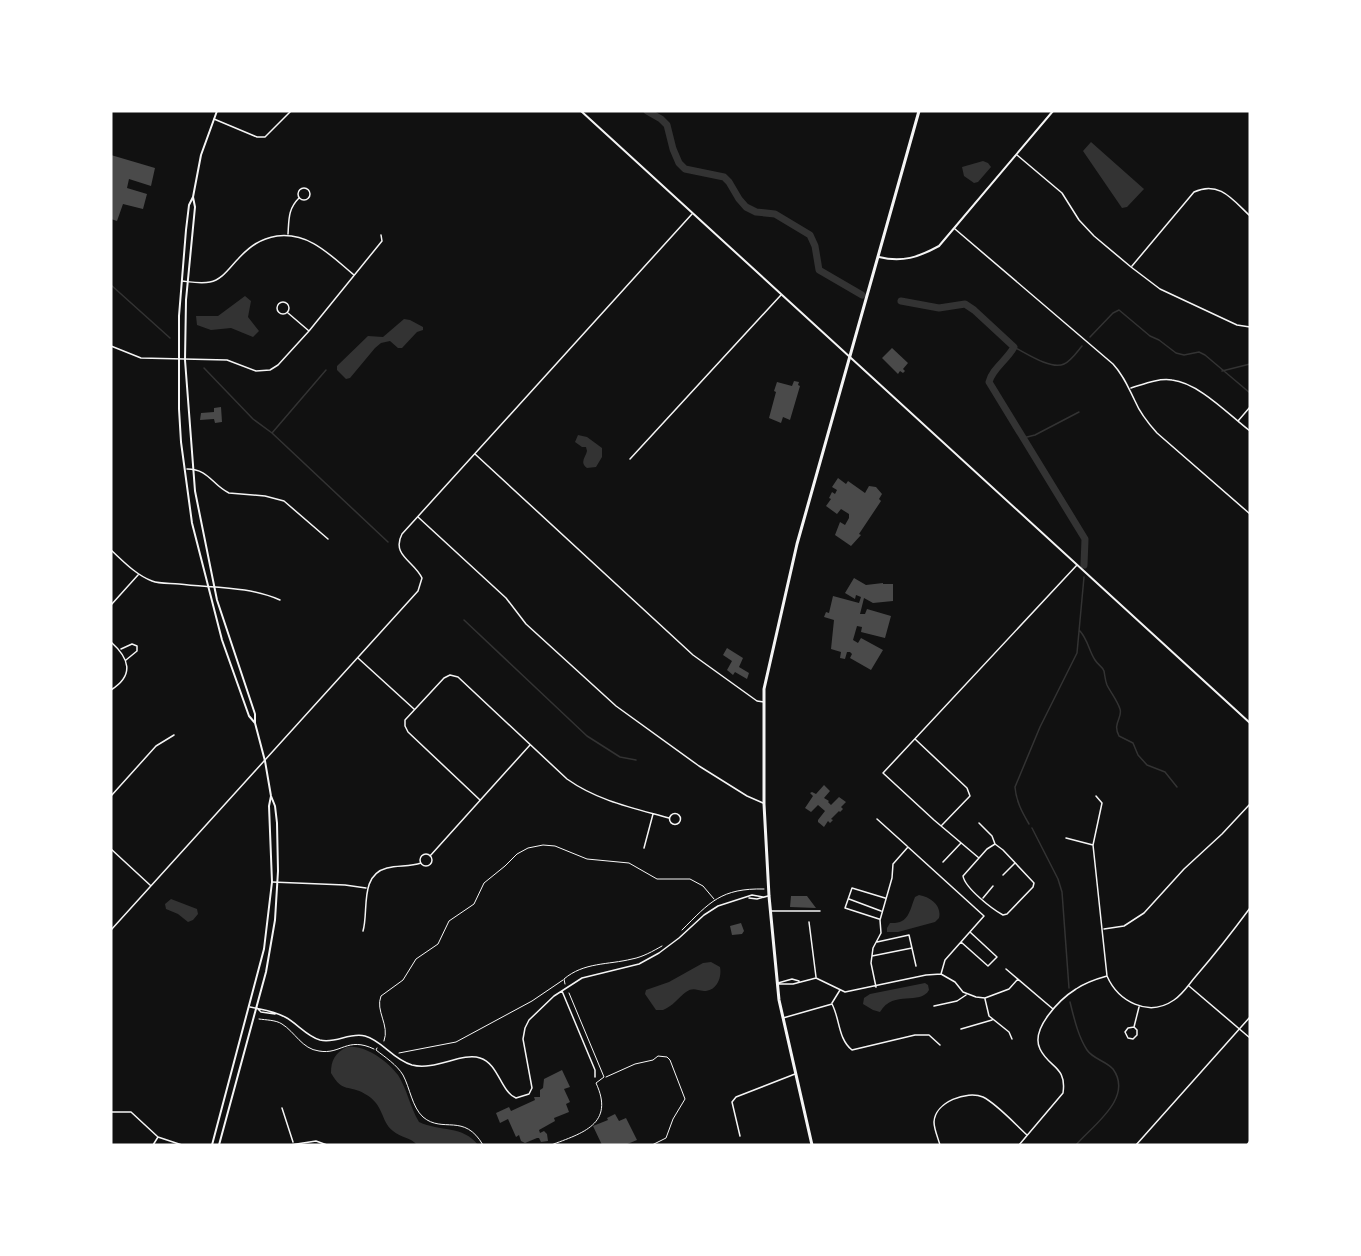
<svg xmlns="http://www.w3.org/2000/svg" width="1361" height="1256" font-family="'IBM Plex Sans',sans-serif">
  <style>
    .water { fill: #333 }
    .lines { fill: none; stroke-linecap: round; stroke-linejoin: round }
    .stream { stroke: #333; stroke-width: 1.5 }
    .river { stroke: #333; stroke-width: 7 }
    .building { fill: #4a4a4a }
    .path { stroke: #f5f5f5; stroke-width: 1 }
    .minor { stroke: #f5f5f5; stroke-width: 1.5 }
    .tertiary { stroke: #f5f5f5; stroke-width: 2 }
    .secondary { stroke: #f5f5f5; stroke-width: 2 }
    .primary { stroke: #f5f5f5; stroke-width: 3 }
  </style>
  <rect width="100%" height="100%" fill="#111"/>
  <path class="water" d="M1091,142l53,47 -17,18 -5,1 -39,-57z
    M983,161l5,2 3,4 -13,15 -4,1 -10,-7 -2,-9z
    M245,296l6,5 -3,16 11,14 -6,6 -22,-9 -20,2 -14,-5 -1,-9h22z
    M404,319l6,1 13,7v3l-6,2 -15,16h-4l-8,-7 -9,2 -6,5 -25,30 -4,1 -9,-9v-4l31,-30 15,1z
    M578,435l9,2 15,11v9l-6,10 -9,1c-8,-6 -1,-11 0,-17l-1,-4h-4l-7,-5z
    M919,895c12,2 23,11 20,23l-4,4 -37,10h-11v-4l3,-5c19,1 19,-11 25,-26z
    M171,899l26,10 1,5 -5,6 -5,2 -10,-8 -12,-5 -1,-5z
    M711,962l9,5c2,10 -3,24 -16,24 -8,-1 -11,-4 -18,1 -8,6 -13,14 -23,18h-7l-11,-16 1,-4 23,-8 34,-19z
    M925,983l3,2 1,5c-9,16 -35,-1 -49,22l-7,-2 -10,-6 1,-6 6,-4z
    M347,1047c17,-3 41,14 51,28 9,14 12,32 21,47 21,10 44,3 59,23h-61c-6,-8 -16,-7 -24,-14 -13,-10 -8,-26 -28,-37 -16,-10 -22,0 -34,-21 0,-13 4,-20 16,-26z"/>
  <g class="lines">
    <path class="stream" d="M111,285l59,53
      M1090,337l23,-24 6,-3 31,26 9,4 17,13 8,2 15,-3 6,3 45,38
      M1014,347c12,6 37,23 50,17 7,-3 13,-12 18,-18
      M204,368l49,51 19,14 116,109
      M1222,371l28,-7
      M272,433l54,-63
      M1023,438l12,-3 44,-23
      M464,620l123,116 33,21 16,3
      M1080,631c8,9 9,20 15,29 3,5 7,6 9,11 1,5 1,9 3,14 4,8 10,15 13,24 3,9 -8,14 -1,27l14,7 5,12 9,10 18,7 12,15
      M1029,824c-7,-12 -13,-23 -14,-37l25,-60 37,-74 7,-76
      M1032,828l26,51 4,13 7,96
      M1070,1002c4,16 8,34 17,48 6,9 19,11 26,19 21,29 -21,57 -37,76"/>
    <path class="river" d="M647,111l14,8 6,6 6,24 6,14 6,6 39,8 5,5 10,17 7,8 10,5 19,2 35,21 5,11 4,24 43,25
      M901,301l38,7 26,-4 9,6 40,37c-7,13 -22,22 -25,35l96,157 -1,26"/>
  </g>
  <path class="building" d="M111,155l44,13 -4,18 -22,-7 -2,9 20,6 -4,15 -20,-5 -6,17 -6,-2z
    M892,348l16,15 -5,6 2,2 -2,2 -3,-2 -2,3 -16,-16z
    M794,381l5,1 -1,3 2,1 -10,34 -7,-3 -2,6 -12,-5 7,-26 -2,-1 3,-9 15,4z
    M221,407l1,15 -7,1 -1,-4 -14,1 1,-7 13,-1v-4z
    M838,478l8,6 2,-3 17,12 4,-7 7,1 6,7 -3,5 2,2 -22,33 2,1 -10,11 -16,-11 5,-13 5,3 4,-7v-4l-8,-5 -4,5 -11,-8 5,-7 -2,-1 3,-6 3,2 2,-4 -5,-3z
    M854,578l12,7 17,-2v1h10v17l-20,2 -9,-5 -4,16h5l2,-5 24,7 -6,22 -24,-6 1,-5 -5,-1 -4,14 5,3 3,-5 22,12 -12,20 -21,-12 2,-4 -2,-2h-3l-2,7 -5,-1 1,-6 -10,-3 3,-29 -10,-3 2,-5 3,1 4,-17 26,7 2,-6 -5,-2 -1,4 -10,-6z
    M727,648l16,10 -4,9 10,6 -2,6 -12,-7 -2,3 -6,-5 5,-9 -9,-6z
    M824,785l6,6 -6,7 5,3 -1,1 3,3 8,-8 7,5 -5,5 2,2 -3,3 -1,-1 -8,8 2,1 -3,3 -2,-2 -4,6 -6,-5v-2l7,-9 -7,-6 -7,7 -6,-4 8,-12 -3,-3 2,-1 4,2z
    M791,896h16l9,12 -26,-1z
    M741,923l3,8 -2,3 -10,1 -2,-9z
    M562,1070l8,17 -6,2 6,13 -4,2 3,8 -15,6 1,3 -16,9 1,3 4,-2 3,3 1,7 -7,1 -2,-4h-2l-12,5 -4,-2 -2,-6 -3,2 -8,-18 -8,4 -4,-10 13,-6 2,4 24,-11 -1,-3h6v-7l3,-2 1,-9z
    M615,1114l4,7 7,-3 11,22 -12,5h-23l-9,-19 15,-6 -1,-2z"/>
  <g class="lines">
    <path class="path" d="M682,930c28,-28 39,-42 82,-41
      M565,984l-1,-5c20,-17 44,-14 68,-20 11,-2 21,-8 30,-13
      M259,1019c7,1 17,1 23,5 13,8 20,25 37,27 22,4 28,-15 55,-2
      M384,1041c6,-16 -9,-30 -3,-45l22,-16 13,-21 22,-15 11,-23 25,-17 10,-21 21,-17 12,-12 11,-6 15,-3 12,1 32,13 42,4 28,16h33l13,7 11,13
      M377,1048l-1,2c9,7 21,15 27,25 7,13 9,32 20,42 20,17 41,-5 60,28
      M399,1053l57,-11 76,-41 31,-21
      M606,1077l29,-13 18,-4 5,-4 9,1 3,3 15,39 -12,20 -7,19 -14,7
      M551,1145c32,-12 64,-21 45,-62l8,-6 -35,-84"/>
    <path class="minor" d="M214,119l43,18h8l26,-26
      M1017,155l45,38 17,27 15,16 37,31 29,22 77,36 13,2
      M298 194a6 6 0 1 1 12 0a6 6 0 1 1-12 0Z
      M955,229l158,135c11,12 15,23 22,37 5,12 13,22 22,32l93,81
      M288,234c1,-15 0,-25 11,-36
      M1132,266l62,-74c25,-12 39,8 56,24
      M182,281c9,1 19,3 28,1 12,-2 20,-15 28,-23 12,-13 22,-20 39,-23 33,-4 54,20 77,39
      M277 308a6 6 0 1 1 12 0a6 6 0 1 1-12 0Z
      M288,313l21,18
      M111,346l30,12 86,2 29,11 14,-1 8,-5 31,-34 73,-90 -1,-6
      M1131,388c13,-4 27,-10 41,-8 27,3 57,35 78,51
      M1238,421l12,-14
      M475,454l218,201 64,46 7,1
      M630,459l151,-164
      M187,469c22,0 25,16 42,24l36,3 19,5 44,38
      M418,517l88,81 20,26 90,82 83,60 48,30 16,7
      M111,550c12,11 25,25 41,31 8,3 19,2 27,3 34,4 70,2 101,16
      M111,605l27,-30
      M111,642c18,16 24,33 0,48
      M121,649l11,-5 5,2v5l-11,9
      M358,658l56,51
      M915,739l52,49 3,8 -28,29
      M111,796l45,-50 18,-11
      M1096,796l6,7 -9,42 14,131c11,25 41,42 67,24 9,-6 15,-16 22,-24 19,-22 37,-45 54,-68
      M480,800l-72,-68 -3,-6v-6l39,-42 6,-3 8,2 109,102c31,22 66,29 102,39
      M669.5 819a5.5 5.5 0 1 1 11 0a5.5 5.5 0 1 1-11 0Z
      M877,819l30,27
      M979,823l13,13 3,8 8,6 31,33 -1,4 -26,27 -4,1c-11,-6 -38,-27 -40,-39l24,-27 8,-5
      M1066,838l27,7
      M644,848l9,-34
      M111,849l39,36
      M420 860a6 6 0 1 1 12 0a6 6 0 1 1-12 0Z
      M430,856l100,-111
      M979,858l-45,-38 -51,-47 194,-208
      M943,862l18,-19
      M1003,875l12,-12
      M272,882l73,3 21,3
      M749,898l8,1 11,-3
      M983,898l10,-12
      M849,899l32,12
      M771,911h49
      M879,919l-34,-11 7,-20 33,10
      M809,922l7,55
      M1104,929l20,-3 20,-13 40,-44 38,-35 28,-30
      M111,930l307,-339 4,-13c-8,-17 -31,-23 -20,-44l290,-320
      M363,931c6,-20 -4,-56 24,-63 11,-3 23,-1 34,-5
      M877,942l32,-7 7,31
      M961,942l27,24 9,-9 -27,-25
      M872,956l40,-8
      M1006,969l47,40
      M778,983l14,-4 7,2
      M778,984h15l23,-6 29,14 81,-17 15,-1 14,8 8,10 13,5 9,1 24,-9 9,-10
      M1189,986l61,52
      M876,987l-5,-24 2,-15 8,-15 -1,-13 12,-42 1,-14 15,-17 76,69 -39,44 -4,14
      M562,991l33,79v7
      M985,999l4,17 20,16 3,7
      M832,1003l8,-13
      M934,1006l23,-5 9,-6
      M250,1007c13,3 23,4 35,10 12,6 21,19 35,23 16,4 29,-8 45,-4 18,5 27,23 47,29 23,6 50,-13 68,-7 19,6 20,33 36,40l13,-4 3,-6 -9,-49 2,-11 4,-8 25,-24 28,-18 57,-14 20,-11 20,-15 25,-23 14,-9 34,-11 11,2
      M257,1008l4,4 14,2
      M783,1018l49,-14c8,15 6,35 20,46l63,-15h14l11,10
      M1134,1027l3,3v5l-4,4 -5,-1 -3,-6 3,-4 6,-1 5,-20
      M961,1029l31,-9
      M282,1108l11,34
      M111,1112h20l27,25 24,8
      M740,1136l-8,-34 4,-5 59,-23
      M153,1145l5,-8
      M290,1145l26,-4 11,4
      M940,1145c-2,-7 -6,-16 -6,-23 1,-20 33,-32 49,-25 14,7 32,27 44,38
      M1019,1145l44,-52c4,-27 -14,-25 -23,-44 -10,-20 20,-50 36,-60 9,-6 20,-10 31,-13
      M1136,1145l114,-128
      M1247,1145l3,-4"/>
    <path class="tertiary" d="M581,111l669,612
      M879,257c23,6 40,0 60,-11l114,-135"/>
    <path class="secondary" d="M217,111l-16,44 -8,42 -4,8 -3,25 -7,86v93l2,33 11,81 30,117 27,76 6,7
      M193,197l2,10 -9,93 -1,60 10,131 22,109 38,114v9l10,38 6,35 4,10 2,17 1,48 -3,49 -9,52 -47,173
      M212,1145l52,-196 8,-67 -3,-76 2,-10"/>
    <path class="primary" d="M812,1145l-33,-145 -10,-104 -5,-92v-115l33,-145 122,-433"/>
  </g>
  <rect width="1361" height="1256" fill="none" stroke="#ffffff" stroke-width="225"/>
</svg>
